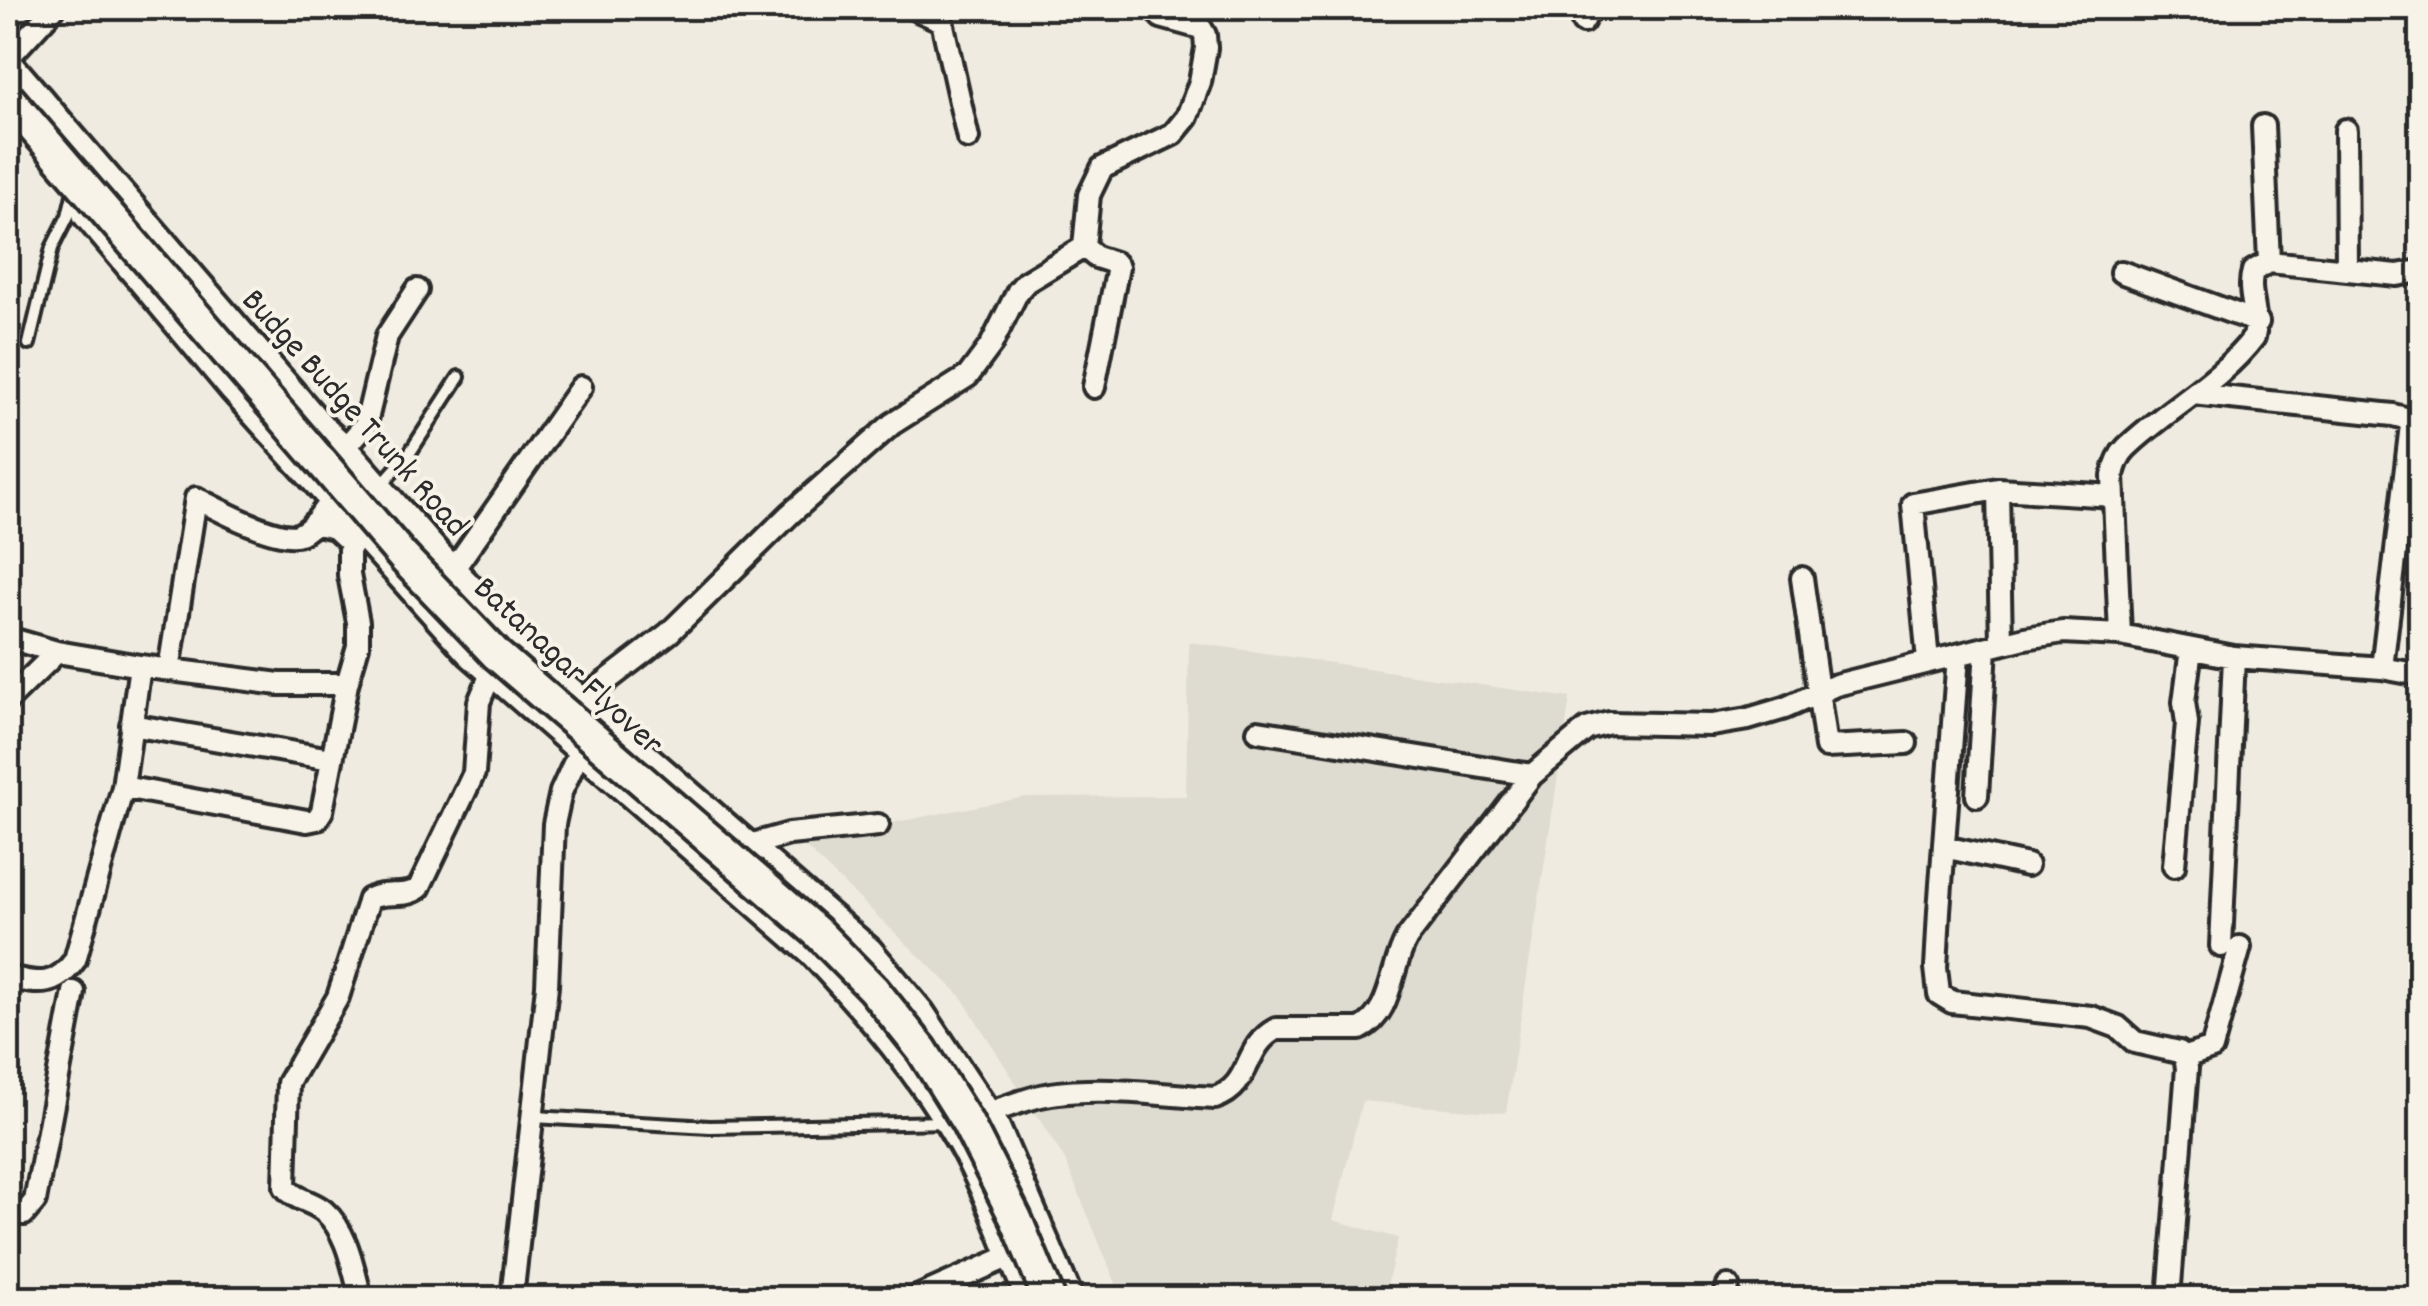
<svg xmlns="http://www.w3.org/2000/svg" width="2428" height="1306" font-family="Dekko,sans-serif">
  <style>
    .built { fill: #dedbd1 }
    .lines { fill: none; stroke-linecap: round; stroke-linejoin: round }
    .lane-casing { stroke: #2b2b2b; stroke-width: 18 }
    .street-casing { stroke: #2b2b2b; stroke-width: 28 }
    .secondary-casing { stroke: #2b2b2b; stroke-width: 38 }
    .lane { stroke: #f7f3e8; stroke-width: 10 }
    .street { stroke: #f7f3e8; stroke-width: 20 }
    .secondary { stroke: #f7f3e8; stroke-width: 30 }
    .secondary-bridge-casing { stroke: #2b2b2b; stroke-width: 38; stroke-linecap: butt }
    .secondary-bridge { stroke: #f7f3e8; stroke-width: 30 }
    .labels { text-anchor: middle; stroke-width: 8; stroke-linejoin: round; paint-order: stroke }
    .street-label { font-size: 35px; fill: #2b2b2b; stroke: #f7f3e8 }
  </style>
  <rect width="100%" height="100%" fill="#efebe0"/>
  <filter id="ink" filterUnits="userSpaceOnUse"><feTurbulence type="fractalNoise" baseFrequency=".01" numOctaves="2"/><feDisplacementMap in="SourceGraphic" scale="20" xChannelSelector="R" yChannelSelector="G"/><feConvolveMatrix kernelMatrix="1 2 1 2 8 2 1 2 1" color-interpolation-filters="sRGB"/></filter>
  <g filter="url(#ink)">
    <path class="built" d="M1189,642l381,56 -64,415 -144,-12 -29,119 65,18 -14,60h-262l-57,-138 -105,-165 -161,-154 226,-44 161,-1z"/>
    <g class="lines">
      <defs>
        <path id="lane" d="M29,344l23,-96 16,-32 5,-21
          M381,485l28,-31 50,-77
          M534,1117l176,10 237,-5"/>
        <path id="street" d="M913,8l29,13 26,117
          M1583,22l7,-14
          M8,58l46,-50
          M2263,126l6,136
          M2346,130l1,138
          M2121,272l137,50
          M1094,387l24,-120 -3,-4 -19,-6 -12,-10 5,-52 13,-27 71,-34 14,-17 13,-35 6,-34 -1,-13 -4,-7 -40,-11 -7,-9
          M2193,394l200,21 12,3 6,7 -29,243
          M343,450l23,-26 21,-88 30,-46
          M1998,489l3,155
          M313,523l22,5 18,17
          M451,573l130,-186
          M1802,578l24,169 80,-4
          M2120,635l-7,-159c2,-11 5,-20 13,-28 40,-39 94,-66 128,-111 6,-23 -8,-44 -1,-66l16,-9 128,13 23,-4
          M8,638l49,14
          M1958,656l-19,255 -3,57 3,26 13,8 139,15 27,10 17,15 44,10 6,5 2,11 -18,230
          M1928,661l-15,-157 85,-15 116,7
          M169,670l27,-172c19,10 84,45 104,36 14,-7 23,-23 32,-36
          M8,700l49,-48 83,14
          M579,702l90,-69 121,-119 102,-90 76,-48 23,-31 27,-54 8,-9 58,-35
          M131,725l200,34
          M1258,731l274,44
          M123,787l184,34 10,-2 5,-8 25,-127 11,-38v-24l-9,-47v-26l14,-15
          M1977,796l9,-148
          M746,846l43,-12 89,-9
          M1944,847l83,18
          M2174,866l13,-143 -3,-21 7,-53
          M2221,946l13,-289
          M8,977c31,7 47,11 67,-17l48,-173 17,-121 139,18h68
          M2185,1057l27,-9 28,-101
          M976,1116c26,-6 48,-18 75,-22 53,-8 111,1 164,4 38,-13 27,-51 61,-69h84c33,-16 30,-62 47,-91l125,-163 55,-46 22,-6 103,2 36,-6 37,-11 51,-23 189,-47 38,-6 57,3 114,22 148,11 38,7
          M8,1213l16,1 11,-13 39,-209
          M361,1298c-8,-29 -13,-66 -37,-87 -13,-11 -28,-10 -39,-24l3,-104 50,-86 31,-98c16,-9 36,0 50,-11l55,-115 5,-71 13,-31
          M512,1298l35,-312 7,-162 7,-32 20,-44
          M915,1298l97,-43
          M1724,1298l4,-12"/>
        <path id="secondary" d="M8,66l313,364 22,20 93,106 125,130 306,266 52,62 74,112 74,172
          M88,213l147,175 237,264 343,300c55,59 108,120 148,190 28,50 46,105 69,156"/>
      </defs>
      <use href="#lane" class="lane-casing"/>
      <use href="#street" class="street-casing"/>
      <use href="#secondary" class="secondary-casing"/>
      <use href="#lane" class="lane"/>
      <use href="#street" class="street"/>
      <use href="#secondary" class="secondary"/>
      <defs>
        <path id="secondary-bridge" d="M8,98l396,460 93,97 321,278 55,56 49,61 45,72 49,97 33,79"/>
      </defs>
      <use href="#secondary-bridge" class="secondary-bridge-casing"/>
      <use href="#secondary-bridge" class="secondary-bridge"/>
    </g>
  </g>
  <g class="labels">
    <g class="street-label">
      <text transform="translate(357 411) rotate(48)" y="12">Budge Budge Trunk Road</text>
      <text transform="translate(570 664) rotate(43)" y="12">Batanagar Flyover</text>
    </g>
  </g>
  <rect width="2428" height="1306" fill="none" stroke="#f7f3e8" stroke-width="40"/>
  <rect x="20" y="20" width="2388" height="1266" fill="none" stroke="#2b2b2b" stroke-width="4" filter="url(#ink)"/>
</svg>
